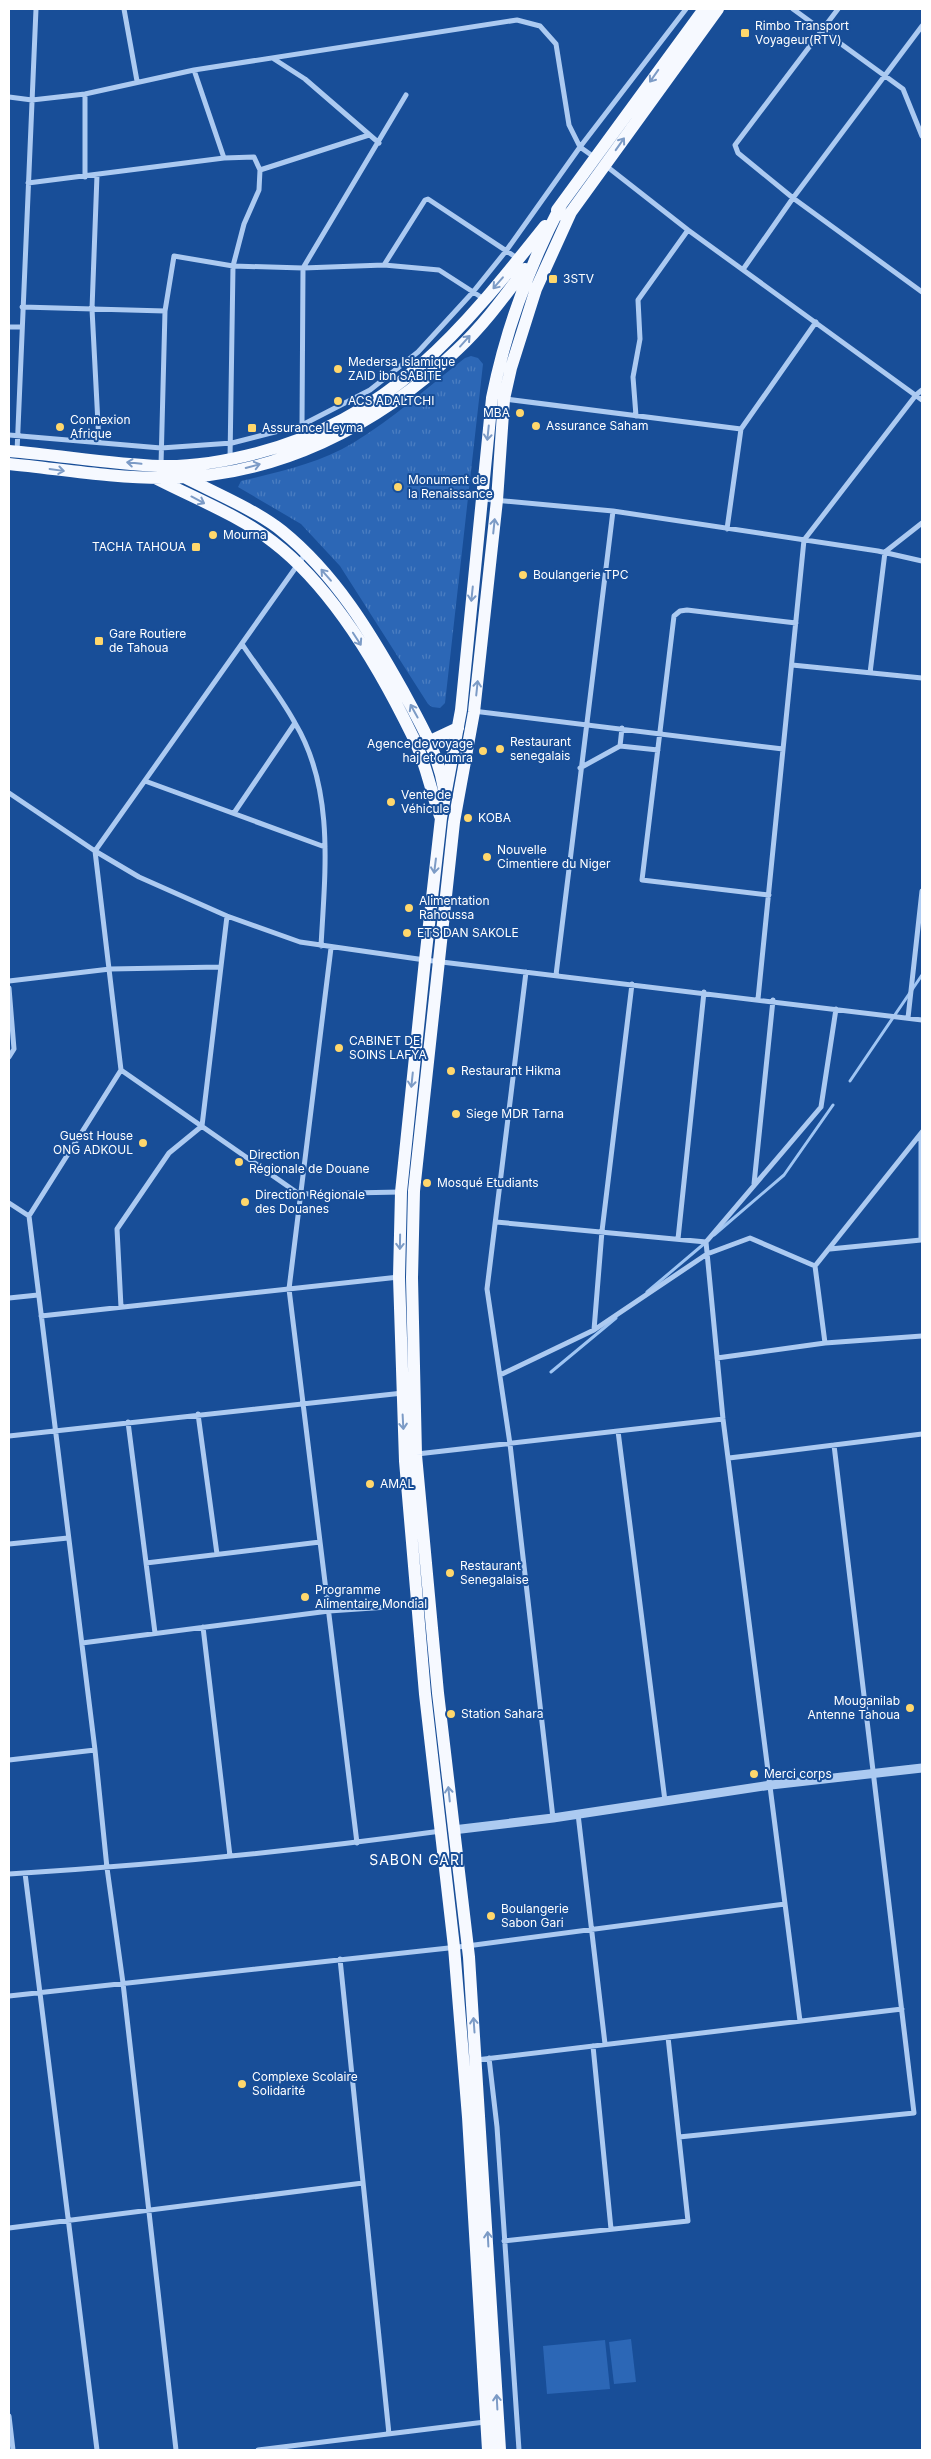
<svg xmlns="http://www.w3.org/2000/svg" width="931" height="2459" font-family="Inter,sans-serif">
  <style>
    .green { fill: #2c67b6 }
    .park { fill: url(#park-tufts) }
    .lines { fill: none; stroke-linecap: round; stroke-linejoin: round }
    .stream { stroke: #9fc5f3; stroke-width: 3 }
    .minor { stroke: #accaf1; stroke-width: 5 }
    .tertiary { stroke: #accaf1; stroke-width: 9 }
    .primary { stroke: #f6f9ff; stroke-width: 12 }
    .oneway { stroke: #7c9bc6 }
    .poi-dot { fill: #ffd76c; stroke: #184e98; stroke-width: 2 }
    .labels { text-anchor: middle; stroke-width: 4; stroke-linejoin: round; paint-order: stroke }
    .poi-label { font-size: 12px; fill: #fff; stroke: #184e98; text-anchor: start }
    .neighbourhood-label { font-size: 14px; letter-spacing: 1px; fill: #fff; stroke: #184e98 }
  </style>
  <defs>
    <pattern id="park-tufts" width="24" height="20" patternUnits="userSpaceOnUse" patternTransform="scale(1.25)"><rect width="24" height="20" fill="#2c67b6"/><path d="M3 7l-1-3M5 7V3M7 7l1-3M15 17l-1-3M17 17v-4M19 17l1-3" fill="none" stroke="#4c7ec1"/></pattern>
  </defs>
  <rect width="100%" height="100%" fill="#184e98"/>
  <path class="green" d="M631,2339l5,43 -22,2 -5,-42z
    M605,2340l5,49 -63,5 -4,-48z"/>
  <path class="park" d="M471,356l7,2 5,6 -38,339 -5,5 -8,-1 -4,-3 -88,-138 -39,-42 -63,-37 3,-6c38,-9 79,-18 112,-38 40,-24 76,-57 112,-85z"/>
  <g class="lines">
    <path class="stream" d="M850,1081l72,-106
      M714,1235l70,-60 49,-70
      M647,1292l58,-49
      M551,1372l65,-54"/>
    <path class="minor" d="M124,9l13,72
      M793,9l110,80 19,47
      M838,9l-103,136 3,8 55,45 129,94
      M274,59l31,20 74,64
      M194,70l30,88 30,-1 6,13 -1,20 -15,34 -11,42 -3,193
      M9,97l23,3 53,-6 109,-24 323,-50 23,6 16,18 13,81 11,22 14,10
      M605,165l83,65 234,170
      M260,170l109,-35
      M97,175l-5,134 7,134
      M85,177v-83
      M28,183l196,-25
      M384,265l41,-65 3,-1 89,59
      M744,268l49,-70 129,-172
      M22,307l143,4
      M9,327h12
      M505,399l236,30 75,-107
      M636,416l-3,-39 7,-38 -2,-39 50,-70
      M9,435l152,13 71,-5 70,-18 68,-35 48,-38 55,-60 33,-41 74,-104 106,-138
      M304,438l-2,-13 1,-157 103,-173
      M17,452l19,-443
      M161,465l4,-154 9,-55 59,10 70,2 81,-3 55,5 45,29
      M483,499l130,12 265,40 44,10
      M727,529l14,-100
      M242,644c17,26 38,51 53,79 40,67 30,149 26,223
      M792,665l130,13
      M870,673l15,-121 37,-29
      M473,711l310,38
      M620,746l2,-18
      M580,768l40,-22 38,4
      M145,781l180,66
      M9,793l86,58 44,26 88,39 73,26 125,18 497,60
      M234,813l61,-90
      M769,895l-127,-15 32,-264 6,-5 7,-1 109,13
      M331,948l-42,341 68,554
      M526,972l-39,317 23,155 43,374
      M556,975l57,-464
      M9,981l101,-12 110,-2
      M9,988l5,61 -5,8
      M758,999l46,-459 112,-145 6,-5
      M908,1018l14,-127
      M121,1070l178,124 102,-2
      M754,1184l19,-184
      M9,1203l20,13
      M496,1222l210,20
      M678,1239l26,-247
      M830,1249l91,-9v-106
      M9,1298l29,-3
      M121,1307l-4,-78 52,-76 33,-27 25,-210
      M41,1316l358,-39
      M594,1330l113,-76 43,-16 65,28
      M825,1343l-10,-77 107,-134
      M717,1358l108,-15 97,-7
      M500,1375l94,-45 8,-99 30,-247
      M198,1414l19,140
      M128,1422l27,211
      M618,1431l47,370
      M9,1436l394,-43
      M417,1454l306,-35
      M729,1458l193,-24
      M9,1544l59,-6
      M146,1563l174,-21
      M203,1627l27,229
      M82,1643l247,-32 88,-6
      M9,1760l86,-10
      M578,1814l27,230
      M25,1873l72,577
      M9,1874c144,-9 288,-23 432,-43
      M340,1959l49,475
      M9,1996l458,-50 318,-42
      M800,2021l-77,-602 -17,-177 115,-135 15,-98
      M593,2046l18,183
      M489,2058l8,69 22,323
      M476,2060l426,-51
      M679,2137l235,-24 -80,-668
      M9,2228l354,-45
      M504,2241l184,-20 -20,-184
      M9,2416l4,34
      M176,2450l-53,-467 -16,-115 -12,-118 -66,-534 92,-146 -26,-219 211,-298
      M258,2450l227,-28"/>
    <path class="tertiary" d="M453,1830l100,-12 218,-33 151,-17"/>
    <path class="primary" d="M557,210l147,-201
      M566,219l152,-210
      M9,451c50,4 100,13 151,15 31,1 66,-5 97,-13 134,-34 206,-124 288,-227
      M9,464c51,5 103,14 154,14 112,0 215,-52 294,-128 26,-24 47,-53 68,-81
      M182,476c31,16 74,34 100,55 53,43 88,101 121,160 17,32 35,61 41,98
      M157,479c37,19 83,37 116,63 59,45 108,129 140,195 13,25 17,53 27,79
      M424,744l34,-16
      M488,2450l-20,-333 -14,-170 -29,-253 -20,-233 -6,-184 2,-85 24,-232 16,-142 20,-108 31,-312c14,-70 36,-130 69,-193
      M500,2450l-31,-493 -31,-264 -22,-238 -4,-177 2,-87 40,-369 20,-110 23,-212 7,-101 7,-31 25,-79 35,-77"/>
  </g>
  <defs><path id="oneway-shaft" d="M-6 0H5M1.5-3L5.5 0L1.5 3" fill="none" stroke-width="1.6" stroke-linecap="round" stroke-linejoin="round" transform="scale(1.25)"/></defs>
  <g class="oneway">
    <use href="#oneway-shaft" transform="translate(654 76) rotate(125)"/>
    <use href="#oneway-shaft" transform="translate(620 144) rotate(-55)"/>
    <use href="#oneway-shaft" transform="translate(498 283) rotate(131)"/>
    <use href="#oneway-shaft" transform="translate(465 341) rotate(-48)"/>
    <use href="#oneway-shaft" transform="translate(488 433) rotate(96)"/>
    <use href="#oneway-shaft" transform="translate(134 463) rotate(-174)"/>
    <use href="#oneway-shaft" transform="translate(253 466) rotate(-15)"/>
    <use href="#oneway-shaft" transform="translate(57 470) rotate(8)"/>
    <use href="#oneway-shaft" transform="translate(198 500) rotate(28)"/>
    <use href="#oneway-shaft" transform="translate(494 526) rotate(-84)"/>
    <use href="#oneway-shaft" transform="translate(326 575) rotate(-131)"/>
    <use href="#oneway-shaft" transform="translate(472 594) rotate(96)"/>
    <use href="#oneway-shaft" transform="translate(357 639) rotate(57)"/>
    <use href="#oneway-shaft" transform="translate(477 688) rotate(-84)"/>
    <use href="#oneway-shaft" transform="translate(414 711) rotate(-119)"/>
    <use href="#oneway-shaft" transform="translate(435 866) rotate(97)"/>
    <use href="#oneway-shaft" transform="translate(412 1080) rotate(96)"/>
    <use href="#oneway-shaft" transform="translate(400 1242) rotate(91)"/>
    <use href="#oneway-shaft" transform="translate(403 1422) rotate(87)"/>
    <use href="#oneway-shaft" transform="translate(449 1794) rotate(-96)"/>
    <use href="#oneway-shaft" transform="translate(474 2025) rotate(-94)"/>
    <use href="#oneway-shaft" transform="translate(488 2239) rotate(-93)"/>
    <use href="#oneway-shaft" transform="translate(497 2402) rotate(-93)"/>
  </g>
  <g class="poi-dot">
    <rect x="740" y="28" width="10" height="10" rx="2.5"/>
    <rect x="548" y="274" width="10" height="10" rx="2.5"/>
    <circle cx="338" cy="369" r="5"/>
    <circle cx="338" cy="401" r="5"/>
    <circle cx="520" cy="413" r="5"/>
    <circle cx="536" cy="426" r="5"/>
    <circle cx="60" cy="427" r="5"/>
    <rect x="247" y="423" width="10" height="10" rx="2.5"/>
    <circle cx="398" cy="487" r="5"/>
    <circle cx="213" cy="535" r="5"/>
    <rect x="191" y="542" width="10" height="10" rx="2.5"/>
    <circle cx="523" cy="575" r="5"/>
    <rect x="94" y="636" width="10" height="10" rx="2.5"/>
    <circle cx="500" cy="749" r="5"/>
    <circle cx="483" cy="751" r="5"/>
    <circle cx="391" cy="802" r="5"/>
    <circle cx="468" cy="818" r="5"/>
    <circle cx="487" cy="857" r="5"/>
    <circle cx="409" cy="908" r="5"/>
    <circle cx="407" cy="933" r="5"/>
    <circle cx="339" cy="1048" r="5"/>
    <circle cx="451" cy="1071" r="5"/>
    <circle cx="456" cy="1114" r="5"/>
    <circle cx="143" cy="1143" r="5"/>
    <circle cx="239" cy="1162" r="5"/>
    <circle cx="427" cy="1183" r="5"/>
    <circle cx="245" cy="1202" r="5"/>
    <circle cx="370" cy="1484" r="5"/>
    <circle cx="450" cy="1573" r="5"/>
    <circle cx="305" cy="1597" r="5"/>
    <circle cx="910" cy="1708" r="5"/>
    <circle cx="451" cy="1714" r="5"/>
    <circle cx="754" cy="1774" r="5"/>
    <circle cx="491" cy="1916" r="5"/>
    <circle cx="242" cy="2084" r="5"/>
  </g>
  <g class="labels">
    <g class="poi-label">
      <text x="755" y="30">Rimbo Transport<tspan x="755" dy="14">Voyageur(RTV)</tspan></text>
      <text x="563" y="283">3STV</text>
      <text x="348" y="366">Medersa Islamique<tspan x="348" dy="14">ZAID ibn SABITE</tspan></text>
      <text x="348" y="405">ACS ADALTCHI</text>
      <text x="510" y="417" text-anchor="end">MBA</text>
      <text x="70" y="424">Connexion<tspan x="70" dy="14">Afrique</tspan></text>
      <text x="546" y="430">Assurance Saham</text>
      <text x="262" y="432">Assurance Leyma</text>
      <text x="408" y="484">Monument de<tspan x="408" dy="14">la Renaissance</tspan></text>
      <text x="223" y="539">Mourna</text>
      <text x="186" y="551" text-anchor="end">TACHA TAHOUA</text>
      <text x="533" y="579">Boulangerie TPC</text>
      <text x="109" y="638">Gare Routiere<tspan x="109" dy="14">de Tahoua</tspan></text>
      <text x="510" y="746">Restaurant<tspan x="510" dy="14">senegalais</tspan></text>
      <text x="473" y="748" text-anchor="end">Agence de voyage<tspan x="473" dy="14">haj et oumra</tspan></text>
      <text x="401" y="799">Vente de<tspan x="401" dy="14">Véhicule</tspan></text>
      <text x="478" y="822">KOBA</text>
      <text x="497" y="854">Nouvelle<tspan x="497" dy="14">Cimentiere du Niger</tspan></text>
      <text x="419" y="905">Alimentation<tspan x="419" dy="14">Rahoussa</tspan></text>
      <text x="417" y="937">ETS DAN SAKOLE</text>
      <text x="349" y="1045">CABINET DE<tspan x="349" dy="14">SOINS LAFYA</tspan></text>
      <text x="461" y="1075">Restaurant Hikma</text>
      <text x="466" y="1118">Siege MDR Tarna</text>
      <text x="133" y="1140" text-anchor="end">Guest House<tspan x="133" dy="14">ONG ADKOUL</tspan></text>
      <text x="249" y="1159">Direction<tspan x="249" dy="14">Régionale de Douane</tspan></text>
      <text x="437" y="1187">Mosqué Etudiants</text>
      <text x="255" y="1199">Direction Régionale<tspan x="255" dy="14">des Douanes</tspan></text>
      <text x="380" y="1488">AMAL</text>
      <text x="460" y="1570">Restaurant<tspan x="460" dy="14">Senegalaise</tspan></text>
      <text x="315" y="1594">Programme<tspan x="315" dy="14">Alimentaire Mondial</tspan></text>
      <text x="900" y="1705" text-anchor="end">Mouganilab<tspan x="900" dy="14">Antenne Tahoua</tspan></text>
      <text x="461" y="1718">Station Sahara</text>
      <text x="764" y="1778">Merci corps</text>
      <text x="501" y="1913">Boulangerie<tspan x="501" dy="14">Sabon Gari</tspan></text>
      <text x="252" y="2081">Complexe Scolaire<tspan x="252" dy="14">Solidarité</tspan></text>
    </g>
    <g class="neighbourhood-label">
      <text x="417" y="1865">SABON GARI</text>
    </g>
  </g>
  <rect width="931" height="2459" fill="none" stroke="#ffffff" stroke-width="20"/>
</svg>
